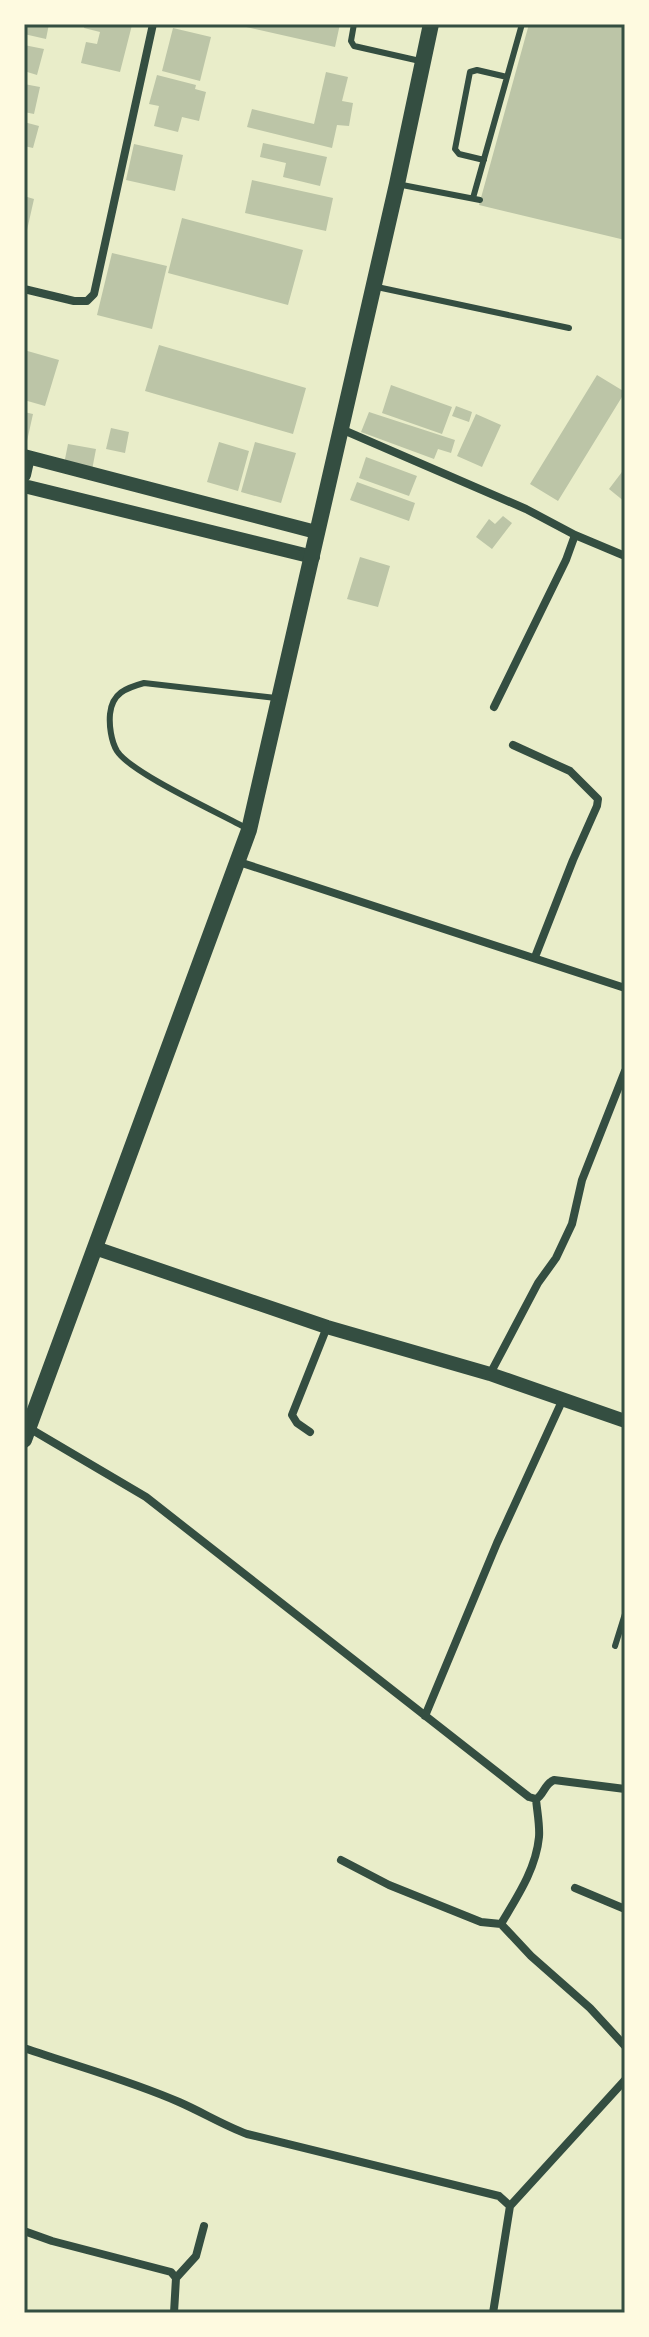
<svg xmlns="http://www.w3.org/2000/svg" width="649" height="2337" font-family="'Nunito Sans',sans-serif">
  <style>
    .building { fill: #bcc5a7 }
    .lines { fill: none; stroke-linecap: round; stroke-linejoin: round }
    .service { stroke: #344e41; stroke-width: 6 }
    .minor { stroke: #344e41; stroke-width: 8 }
    .tertiary { stroke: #344e41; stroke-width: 14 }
    .secondary { stroke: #344e41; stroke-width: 16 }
    .neatline { fill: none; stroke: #344e41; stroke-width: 3 }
  </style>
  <rect width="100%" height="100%" fill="#e9edc9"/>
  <path class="building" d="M24,24h25l-3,15 -22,-5z
    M85,24l47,1 -12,47 -39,-9 5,-21 11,2 3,-12 -16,-4z
    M233,24h107l-5,23z
    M529,24h96v216l-146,-35z
    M173,28l38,9 -11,44 -38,-10z
    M24,45l20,4 -7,26 -13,-4z
    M326,72l22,5 -6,24 11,2 -4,23 -12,-1 -5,23 -85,-21 5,-18 62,15z
    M157,75l39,10 -1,4 11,3 -7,29 -17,-4 -4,15 -24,-6 5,-20 -10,-2z
    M24,84l16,3 -6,27 -10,-2z
    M24,122l15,4 -6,22 -9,-2z
    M263,143l64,14 -7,29 -37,-9 3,-14 -26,-6z
    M134,144l49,11 -8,36 -49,-11z
    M252,180l81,18 -7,33 -81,-18z
    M24,196l10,3 -9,40h-1z
    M182,218l121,32 -15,55 -120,-32z
    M112,253l55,13 -15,63 -55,-14z
    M159,345l147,43 -13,46 -148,-43z
    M24,350l35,10 -14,46 -21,-6z
    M597,375l28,17 -67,109 -28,-17z
    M391,385l61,22 -10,27 -60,-21z
    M456,406l16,6 -3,10 -17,-6z
    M24,412l9,2 -6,27 -3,-1z
    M369,412l86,28 -4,13 -13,-4 -4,10 -73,-27z
    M476,414l25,11 -19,42 -25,-11z
    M111,428l18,4 -4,21 -19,-4z
    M219,442l30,9 -11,40 -31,-9z
    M255,442l41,11 -15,50 -40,-11z
    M68,444l28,5 -4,21 -28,-6z
    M366,457l51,19 -8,20 -50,-18z
    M625,468v34l-16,-13z
    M357,482l58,21 -6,18 -59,-21z
    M503,516l9,7 -20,26 -16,-12 13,-18 6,5z
    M360,557l30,9 -12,41 -31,-8z"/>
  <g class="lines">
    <path class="service" d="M354,24l-3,17 3,5 66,15
      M484,160l-25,-6 -4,-5 15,-77 7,-2 30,7
      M397,184l83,16
      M473,198l49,-174
      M377,287l192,41
      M246,828c-27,-15 -115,-55 -129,-77 -6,-10 -8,-26 -7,-37 2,-21 16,-26 34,-31l132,15
      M625,1463v16
      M615,1646l10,-32"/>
    <path class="minor" d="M24,289l50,12h13l7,-7 59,-270
      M341,429l185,80 49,26 50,21
      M494,707l72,-147 9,-25
      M513,745l57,26 28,28 -1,7 -24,54 -38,97
      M239,862l386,126
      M490,1374l48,-91 18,-25 16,-34 10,-44 43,-109
      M29,1428l117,69 383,300 7,2c8,-4 8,-15 18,-19l71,9
      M310,1432l-13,-9 -5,-8 35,-88
      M425,1716l72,-173 66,-144
      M341,1860l48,25 92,37 20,2 30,32 59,52 35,38
      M575,1888l50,21
      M501,1924c16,-27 35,-55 38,-87 1,-12 -2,-26 -3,-38
      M24,2048c52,18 105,32 155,54 23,10 44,23 68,32l252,62 11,10 -17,107
      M510,2206l115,-126
      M24,2231l28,10 119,31 5,6 -2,35
      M176,2278l20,-22 8,-30"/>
    <path class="tertiary" d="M24,456l292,76
      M24,475l4,-18
      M24,486l289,71
      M95,1248l232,79 163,47 135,47"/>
    <path class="secondary" d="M24,1440l225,-610 148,-646 34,-160"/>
  </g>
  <rect width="649" height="2337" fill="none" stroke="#fefae0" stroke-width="52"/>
  <rect x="26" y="26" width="597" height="2285" class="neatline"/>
</svg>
